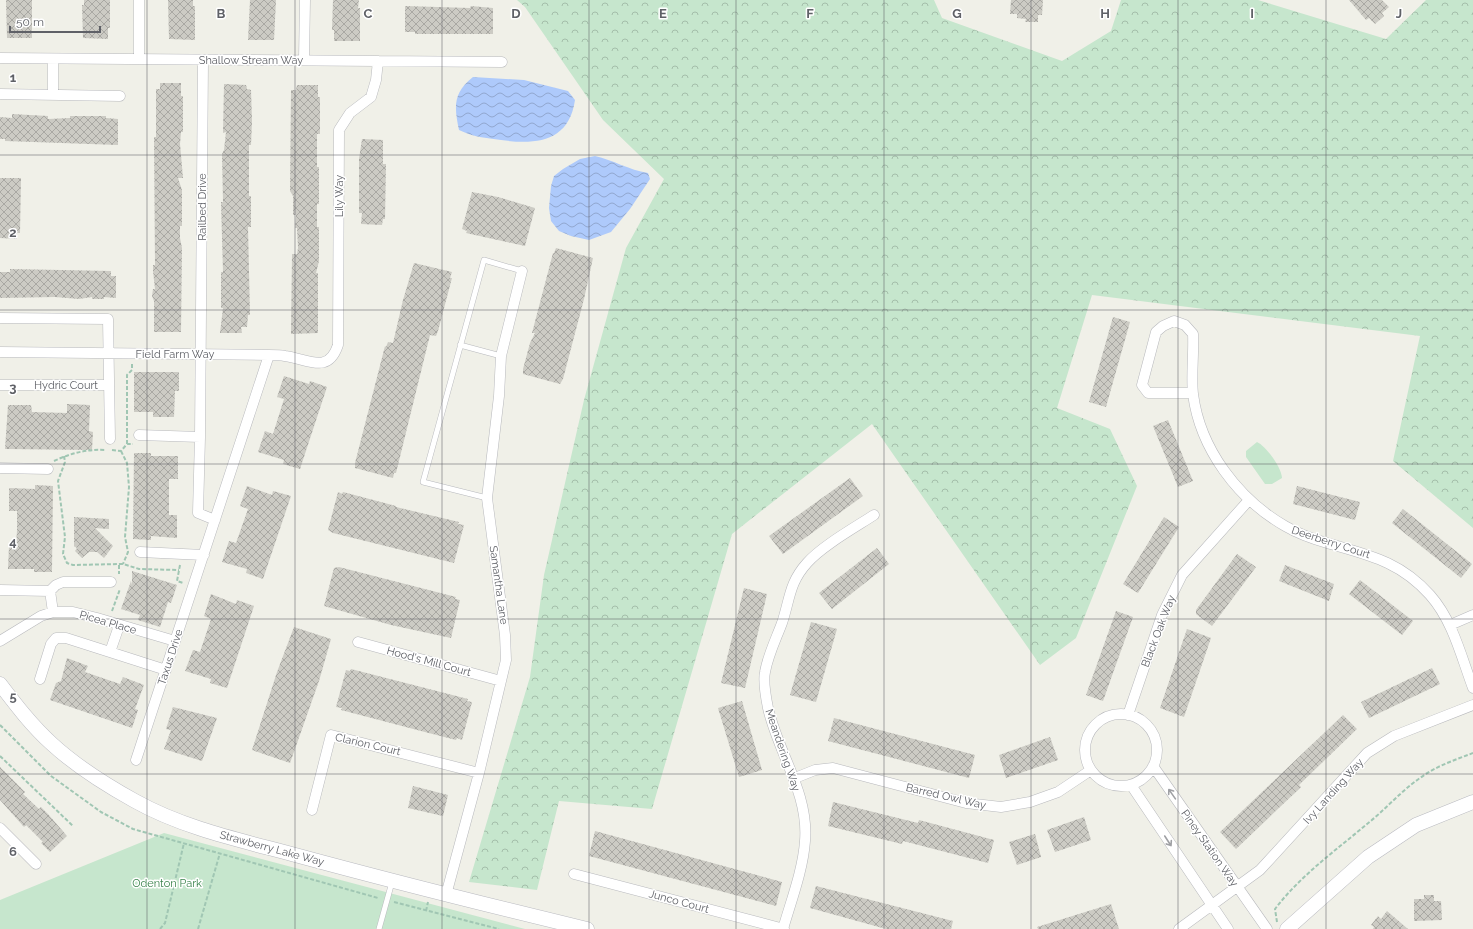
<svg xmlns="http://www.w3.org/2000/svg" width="1473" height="929" font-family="Raleway,sans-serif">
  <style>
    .forest { fill: url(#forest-crowns) }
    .park { fill: #c6e6cd }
    .water { fill: url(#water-waves) }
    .building { fill: url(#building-cross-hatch) }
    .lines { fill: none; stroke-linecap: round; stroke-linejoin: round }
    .lane-casing { stroke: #b8b9bd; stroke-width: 6 }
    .street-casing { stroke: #b8b9bd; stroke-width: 11 }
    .secondary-casing { stroke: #b9bac0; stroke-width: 15 }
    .path { stroke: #a0c6b3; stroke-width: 2; stroke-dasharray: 4 2; stroke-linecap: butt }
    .lane { stroke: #fff; stroke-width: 5 }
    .street { stroke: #fff; stroke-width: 10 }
    .secondary { stroke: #fff; stroke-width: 14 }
    .oneway { stroke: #9fa0a4 }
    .grid { fill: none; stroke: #5f6167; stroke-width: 1; stroke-opacity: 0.55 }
    .labels { text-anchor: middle; stroke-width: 3; stroke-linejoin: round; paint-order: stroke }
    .street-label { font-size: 11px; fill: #5f6167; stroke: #fff }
    .park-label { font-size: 11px; fill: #3a834c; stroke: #fff }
    .grid-label { font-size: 13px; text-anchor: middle; font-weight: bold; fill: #5f6167; stroke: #fff; stroke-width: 3; stroke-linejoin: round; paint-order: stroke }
  </style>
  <defs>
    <pattern id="forest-crowns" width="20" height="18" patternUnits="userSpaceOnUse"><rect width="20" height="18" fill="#c6e6cd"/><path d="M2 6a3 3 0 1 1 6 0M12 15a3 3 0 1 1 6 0" fill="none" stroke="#a4beaa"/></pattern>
    <pattern id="water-waves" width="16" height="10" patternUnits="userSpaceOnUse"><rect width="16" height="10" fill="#aecafb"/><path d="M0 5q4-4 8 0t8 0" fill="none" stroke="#91a7cf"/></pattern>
    <pattern id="building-cross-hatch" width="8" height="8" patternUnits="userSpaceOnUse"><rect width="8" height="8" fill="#cccbc4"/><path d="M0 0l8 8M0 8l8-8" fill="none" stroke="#a9a8a3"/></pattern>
  </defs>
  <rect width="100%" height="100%" fill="#f0f0e8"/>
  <path class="forest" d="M517,0h417l8,18 120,43 49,-30 10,-31h137l128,39 40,-39h47v528l-80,-67 27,-125 -328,-41 -35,113 53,21 27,57 -61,152 -36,27 -168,-241 -140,110 -80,275 -93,-8 -22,89 -68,-8 61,-205 14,-102 40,-175 42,-152 38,-69 -61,-59 -78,-113z"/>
  <path class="park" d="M1257,442c9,4 25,26 25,36l-10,6h-7l-19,-27v-6z
    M164,833l361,96h-525v-29z"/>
  <path class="water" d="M473,77l51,3 44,11 7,9c-6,42 -39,45 -74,40 -15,-2 -28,-3 -42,-10 -5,-24 -6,-37 14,-53z
    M595,156c18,4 34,14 53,17l2,6 -20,30 -19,23 -22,8 -18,-4 -12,-5 -8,-10 -2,-13 2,-22 3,-10 9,-7 17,-10z"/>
  <path class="building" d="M6,0h26v38h-25z
    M84,0h26v28h-2v11l-25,-1 -1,-33h2z
    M168,0h25v6h2v34l-26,-1z
    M250,0h26l-2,40h-26z
    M333,0h26l-1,8h2v33h-26v-11h-2z
    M1011,0h32l-1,15h-4v7h-13l1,-3 -9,-1v-4h-7z
    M1349,0h33l7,7 -7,6 2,3 -9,8 -6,-6 -3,2z
    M405,6l65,2 1,-2 22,2v26h-78v-2h-10z
    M160,83h21v13h2v36h-2l-1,12 3,34h-5l4,12v36h-2v12l2,10 -1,84h-27v-31l-2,-5 1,-7h2l-2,-18v-6h2l-1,-128h2v-48h4z
    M224,84l22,1 1,4 4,1 1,31 -1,24h-2v51h2v31h-3l2,88h-2l-1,12h-6l1,6h-22l3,-25h-2v-36h2l-2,-70h2l-1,-48 2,-4 2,-18 -3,1z
    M297,85h21v12h2v37h-3v33h2v37h-2v23h2v34l-3,12h2v60l-27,1 1,-80h5l1,-6 -1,-20h-2l1,-13h-3v-19l-3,-5 1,-101h5z
    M12,114l36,2v3l22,-1v-2h36v2l12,1v26l-113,-4v-2h-5v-22l12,1z
    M362,139l21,1v24h3l-1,55h-2l-1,6 -21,-1 1,-11h-3v-54z
    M0,178h21l-1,55h-3v6l-17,-1z
    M472,192l26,5 37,11 -10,38 -59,-13 1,-2 -5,-2z
    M556,248l37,10 -9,41 -21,80 -3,5 -37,-10v-5l7,-26 5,-10h-3l21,-80h1z
    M414,263l38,9 -2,6h2l-14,53 -2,5 -6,-1 -34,138h-2l-1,5 -38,-10v-5l30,-117 1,1 2,-5 5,1 10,-43z
    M10,269l101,2v5h5v22l-12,-1v2h-12v-2l-13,2 -24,-2 -55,1v-26h10z
    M1113,317l17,5 -24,85 -17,-5z
    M134,372h45v19h-4l-1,26h-21v-5h-19z
    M284,376l25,8 1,-3 17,6 -27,82 -17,-5 1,-4 -26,-8 7,-21 8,3 11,-35 -7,-2z
    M67,404l23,1 -1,26 4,1 -1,18 -87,-1 3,-44h23l1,7 35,1z
    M1168,420l25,61 -15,6 -25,-61z
    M134,453h17v3h27v23h-9v36h8v23l-26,-2v4l-18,-1z
    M850,478l13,18 -80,58 -14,-18z
    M35,485l18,1 -1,86h-18v-3h-26l1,-23 7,1 1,-17v-19h-8v-23l26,1z
    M247,486l25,9 1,-4 18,5 -28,83 -17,-6 1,-4 -25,-7 7,-21 7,2 12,-34 -8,-3z
    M1297,486l63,16 -5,18 -62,-16z
    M338,492l4,2 1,-2 53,14v1l63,15 -1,2 6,1 -10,38 -121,-30 -5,-3z
    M1403,509l69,55 -11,14 -69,-55z
    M74,517l35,2v10l-14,-1 18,18 -9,12 -7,-6h-8l-7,6 -7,-7 2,-3 -3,-2z
    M1164,517l15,10 -41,66 -15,-9z
    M877,548l12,16 -57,45 -13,-16z
    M1237,554l19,13 -44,59 -16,-12v-4z
    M1285,565l49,19 -5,17 -50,-20z
    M339,567l117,30 -1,2 5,1 -9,38 -60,-13 -67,-19 10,-38z
    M132,571l45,14 -6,18 -3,-1 -8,25 -22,-7 2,-5 -19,-6 10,-28 1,4z
    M1360,580l53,41 -11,14 -53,-41z
    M744,588l23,6 -22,94 -24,-5z
    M211,594l25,10 1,-4 17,6 -27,82 -17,-5 1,-4 -26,-8 8,-21 7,2 11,-33 -7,-3z
    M1116,611l17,6 -30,84 -17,-6z
    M811,622l26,7 -21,73 -26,-7z
    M294,627l37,12 -12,42 -29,82 -38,-13 25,-78z
    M1187,629l24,9 -27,79 -24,-9z
    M67,658l21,8 -3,6 35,12 3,-7 21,8 -9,24 3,1 -6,18 -82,-28 6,-17 5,-2z
    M1432,668l8,16 -71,34 -8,-16z
    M351,669l117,30 -1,2 5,1 -10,38 -5,-2 -1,2 -35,-9 -80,-21 1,-2 -6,-1 10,-37 4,1z
    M742,701l20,69 -23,7 -21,-69z
    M173,707l44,11 -15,43 -38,-12 7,-19 -5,-1z
    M1343,715l14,14 -58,56 2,2 -65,62 -16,-17z
    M834,718l141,37 -6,23 -141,-37z
    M1050,737l8,23 -52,18 -7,-23z
    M0,767l25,25 -2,2 16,15 2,-2 7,7 19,22 -17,16 -9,-9 2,-1 -17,-17 -2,2 -24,-27z
    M413,786l35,9 -5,21 -35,-8z
    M833,802l85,21 1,-3 75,20 -6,23 -85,-22 -1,3 -74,-18z
    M1084,817l7,23 -36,12 -8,-22z
    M595,831l187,51 -6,24 -187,-50z
    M1035,834l6,23 -24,8 -8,-23z
    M816,886l137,35 -2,8h-65l-76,-21z
    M1424,895h10v6h7l1,19 -28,1v-22h10z
    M1111,904l8,25h-81l-1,-2z
    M1387,911l21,18h-35l1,-2 -3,-2 7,-9 3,3z"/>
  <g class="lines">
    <defs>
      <path id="lane" d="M460,345l41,11
        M487,498l-64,-16 61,-222 38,11
        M379,929l13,-47"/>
      <path id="street" d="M0,58l502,4
        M53,59v36
        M139,59v-59
        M304,60l1,-60
        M0,94l120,2
        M0,318l108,1 2,120
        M0,352l269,3c5,0 11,0 16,1 23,3 43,19 53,-11l1,-215 11,-17 21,-16 5,-17 2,-19
        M0,385h109
        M1193,393h-45l-6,-8 14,-53 7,-6 11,-5 11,4 8,9c1,18 -2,43 0,60 7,55 45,105 92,132 12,7 28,13 42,17 41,12 73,18 103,52 23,26 31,61 43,93
        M139,435l61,2 3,-377
        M200,437l-2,76 17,7
        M0,468l48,1
        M140,552l64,3
        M0,590l50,1 6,-6 7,-3h48
        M50,591l3,21
        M1450,625l23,-10
        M0,641l41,-25 12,-4h20l24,6 78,23
        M358,642l143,39
        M110,652l9,-26
        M40,679l11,-35 5,-6h10l100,32
        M1085 750a36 36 0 1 1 72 0a36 36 0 1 1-72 0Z
        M1128,715l34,-100 20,-40 67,-75
        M136,760l133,-405
        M1153,766l114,163
        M795,778l20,-8 18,-2 133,35 35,4 29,-5 28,-10 33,-22
        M1131,785l97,144
        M312,810l19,-75 148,38
        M0,828l36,36
        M574,874l210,55
        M446,895l33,-122 27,-113 -1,-25 -18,-137 12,-102 2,-40 21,-85
        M783,929c8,-28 20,-59 22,-88 4,-48 -27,-88 -37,-133 -2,-10 -5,-27 -3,-36 3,-17 11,-33 17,-49 8,-24 7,-40 25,-60 15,-17 47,-35 67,-48
        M1179,929l81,-59 107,-117 27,-17 79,-31"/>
      <path id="secondary" d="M0,684c16,21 32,42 52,60 24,22 54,41 83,57 50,28 109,40 164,55 96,26 192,50 288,73
        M1287,929l81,-72 48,-32 57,-23"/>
    </defs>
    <use href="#lane" class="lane-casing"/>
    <use href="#street" class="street-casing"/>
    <use href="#secondary" class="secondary-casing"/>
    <path class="path" d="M127,444v-69l5,-5v-6
      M112,450l9,1 6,-7h6
      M121,451l6,12 2,24 -4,50 3,15 -5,12
      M64,456l1,6 -7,19 7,56 -2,17 4,9 6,2 50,-1 16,5 40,1
      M54,461c17,-8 33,-12 52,-11
      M119,565v9
      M180,565l-3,16 6,2
      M112,611l8,-22
      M0,725l51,51 50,36 32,17 245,69
      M0,756l73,70
      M394,902l105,27
      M426,911l2,-9
      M1277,922l-2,-13c25,-33 60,-58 92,-85 18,-14 34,-33 53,-46 16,-12 35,-18 53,-25
      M160,929l5,-6 19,-80
      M198,929l22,-76"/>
    <use href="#lane" class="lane"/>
    <use href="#street" class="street"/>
    <use href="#secondary" class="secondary"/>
  </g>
  <defs><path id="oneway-shaft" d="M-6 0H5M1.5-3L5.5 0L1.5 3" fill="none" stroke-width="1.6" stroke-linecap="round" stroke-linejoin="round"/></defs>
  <g class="oneway">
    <use href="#oneway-shaft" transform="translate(1172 794) rotate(-125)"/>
    <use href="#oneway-shaft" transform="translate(1168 841) rotate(57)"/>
  </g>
  <path class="grid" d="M147,0v929M295,0v929M442,0v929M589,0v929M736,0v929M884,0v929M1031,0v929M1178,0v929M1326,0v929M0,155h1473M0,310h1473M0,464h1473M0,619h1473M0,774h1473"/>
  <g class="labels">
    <g class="street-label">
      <text x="251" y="64">Shallow Stream Way</text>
      <text transform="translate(339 196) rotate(-90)" y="4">Lily Way</text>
      <text transform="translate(202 207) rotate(-90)" y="4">Railbed Drive</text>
      <text x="175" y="358">Field Farm Way</text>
      <text x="66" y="389">Hydric Court</text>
      <text transform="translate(1331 542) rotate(18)" y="4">Deerberry Court</text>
      <text transform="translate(499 585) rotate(82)" y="4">Samantha Lane</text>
      <text transform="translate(108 622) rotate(16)" y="4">Picea Place</text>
      <text transform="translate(1158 631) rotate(-69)" y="4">Black Oak Way</text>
      <text transform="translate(170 657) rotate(-72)" y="4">Taxus Drive</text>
      <text transform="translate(429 661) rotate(15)" y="4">Hood's Mill Court</text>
      <text transform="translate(368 744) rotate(13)" y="4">Clarion Court</text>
      <text transform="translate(783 750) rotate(71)" y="4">Meandering Way</text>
      <text transform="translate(1333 791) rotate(-48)" y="4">Ivy Landing Way</text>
      <text transform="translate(946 796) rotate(13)" y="4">Barred Owl Way</text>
      <text transform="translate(272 848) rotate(15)" y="4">Strawberry Lake Way</text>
      <text transform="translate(1210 848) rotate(55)" y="4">Piney Station Way</text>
      <text transform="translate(679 901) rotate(15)" y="4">Junco Court</text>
    </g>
    <g class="park-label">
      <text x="167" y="887">Odenton Park</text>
    </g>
  </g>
  <g class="grid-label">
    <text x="221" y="18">B</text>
    <text x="368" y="18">C</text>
    <text x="516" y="18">D</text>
    <text x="663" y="18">E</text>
    <text x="810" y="18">F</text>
    <text x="957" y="18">G</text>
    <text x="1105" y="18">H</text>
    <text x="1252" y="18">I</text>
    <text x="1399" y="18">J</text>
    <text x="13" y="82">1</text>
    <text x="13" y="237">2</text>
    <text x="13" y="392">3</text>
    <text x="13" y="546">4</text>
    <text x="13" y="701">5</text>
    <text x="13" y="856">6</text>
  </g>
  <path d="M10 26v6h90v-6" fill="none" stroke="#5f6167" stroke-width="2"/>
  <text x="16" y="26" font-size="12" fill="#5f6167" stroke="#ffffff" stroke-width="3" paint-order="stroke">50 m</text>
</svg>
